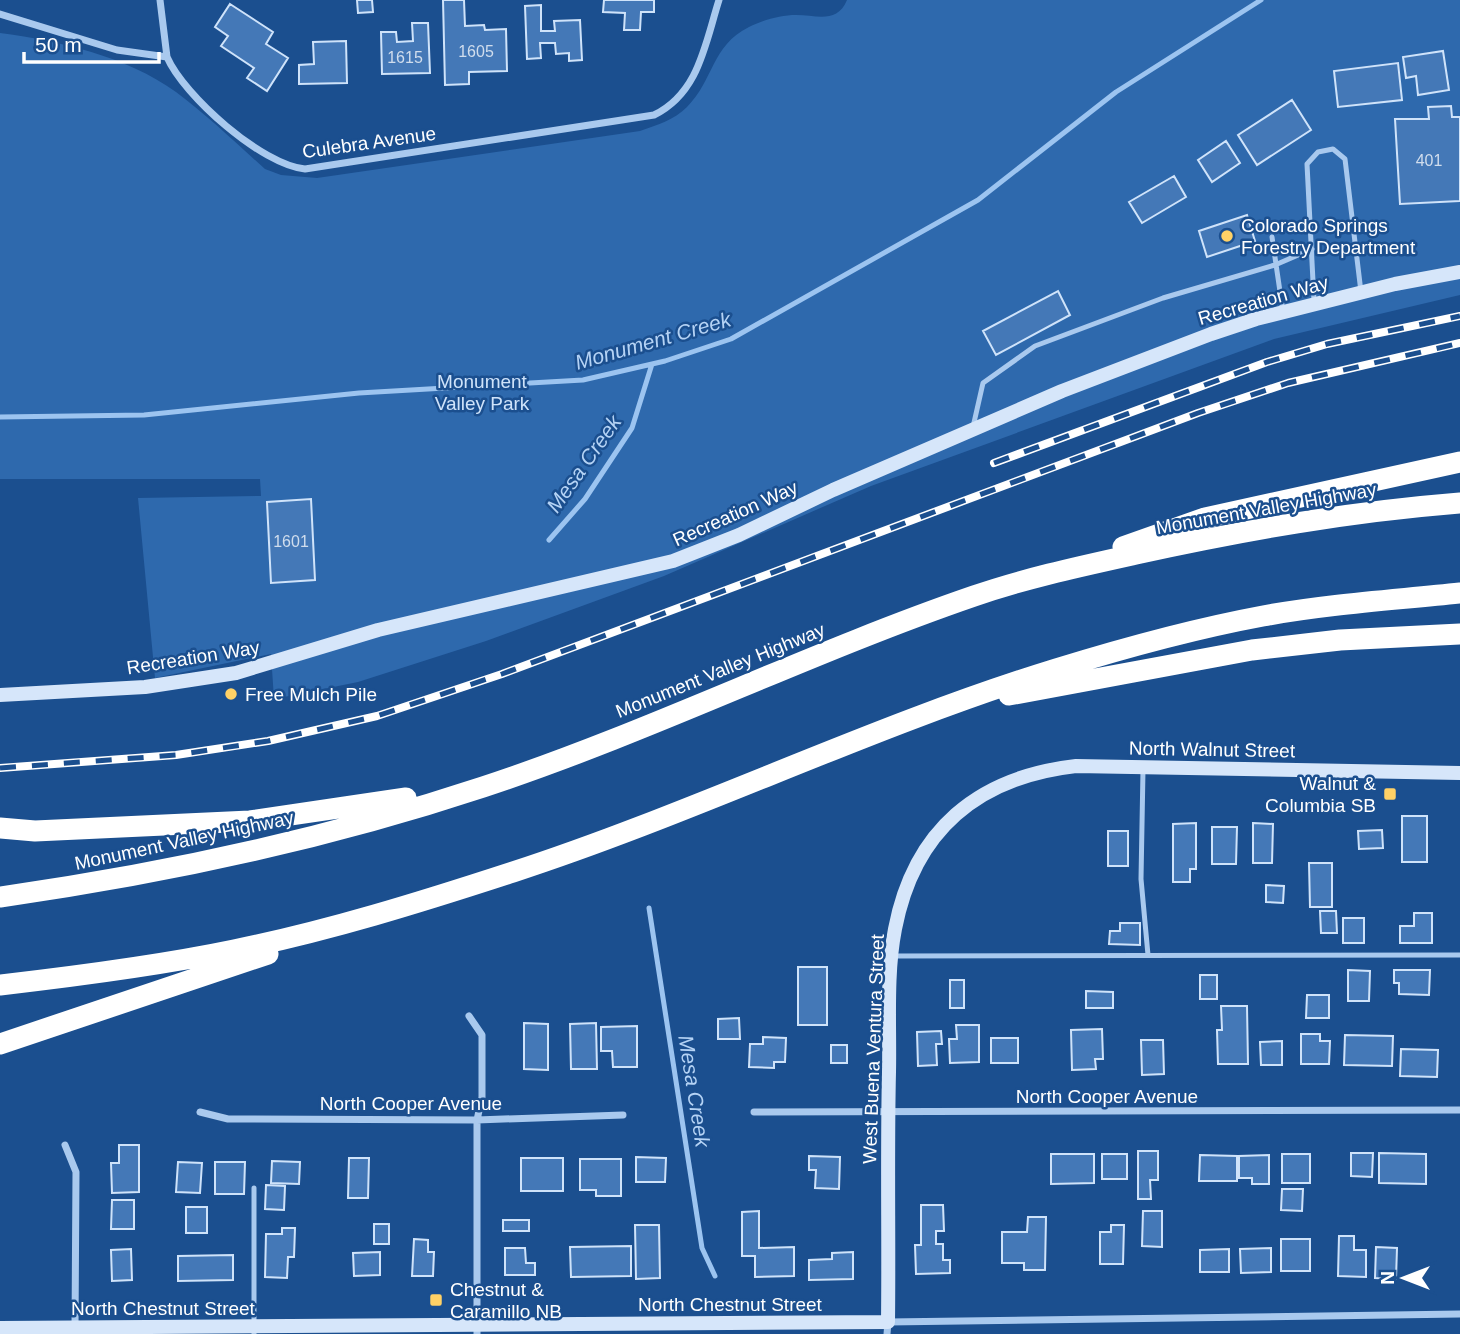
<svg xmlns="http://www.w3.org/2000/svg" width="1460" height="1334" font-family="Helvetica,sans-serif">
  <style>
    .green { fill: #2e69ad }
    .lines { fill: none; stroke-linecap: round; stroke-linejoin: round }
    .stream { stroke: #9cc4f0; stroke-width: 5 }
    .building { fill: #4478b7; stroke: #cfe3fa; stroke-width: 2 }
    .lane { stroke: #a9c9ee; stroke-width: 5 }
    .street { stroke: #a9c9ee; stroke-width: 7 }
    .secondary { stroke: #d6e6fa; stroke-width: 14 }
    .highway { stroke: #fff; stroke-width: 21 }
    .rail-casing { stroke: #fff; stroke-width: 8 }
    .rail { stroke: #1b4f8f; stroke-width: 5; stroke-dasharray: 16; stroke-linecap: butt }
    .poi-dot { fill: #ffd166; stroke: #1b4f8f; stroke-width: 2.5 }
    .labels { text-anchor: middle; stroke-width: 5; stroke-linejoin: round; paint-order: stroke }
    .number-label { font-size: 16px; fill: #d0dded }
    .street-label { font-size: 19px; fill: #fff; stroke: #1b4f8f }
    .poi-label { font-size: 19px; fill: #fff; stroke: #1b4f8f; text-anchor: start }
    .park-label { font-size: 19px; fill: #cfe3fa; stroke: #1b4f8f }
    .water-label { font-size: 21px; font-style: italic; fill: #b5d3f5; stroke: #1b4f8f }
  </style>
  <rect width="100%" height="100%" fill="#1b4f8f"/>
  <path class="green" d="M847,0h613v295l-186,44 -403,147 -207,90 -178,65 -128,41 -84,17 -3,-45 -116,24 -17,-180 123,-2 -1,-17h-260v-446c59,8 126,23 176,59 31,23 60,51 89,77l16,6 36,3 323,-47c17,-6 34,-11 47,-24 27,-27 24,-61 62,-80 14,-7 32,-12 47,-12 21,0 41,9 51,-15z"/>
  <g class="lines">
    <path class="stream" d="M0,417l144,-2 215,-22 224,-13 82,-19 66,-22 247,-139 138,-108 145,-92
      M549,540l36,-41 47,-71 20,-64
      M649,908l53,340 13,28"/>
  </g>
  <path class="building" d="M357,0h15l1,12 -15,1z
    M443,0h21l1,26 19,-1 1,5 21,-1 1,42 -38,1v12l-24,1z
    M604,0h50v12h-13l-1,18h-16l1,-17 -22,-1z
    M230,4l43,28 -7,12 22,14 -21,33 -20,-13 7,-10 -33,-22 7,-10 -13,-9z
    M541,5v26h14l-1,-10 26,-1 2,40 -13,1v-8l-13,1 -1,-11h-15l1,15 -14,1 -2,-53z
    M412,23h16l2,50 -48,1 -1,-42h15l1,10 16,-1z
    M346,41l1,42 -48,1v-19l15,-1 -1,-22z
    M1443,51l6,39 -31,5 -2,-19 -10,2 -3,-21z
    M1398,63l4,37 -64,7 -4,-36z
    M1292,100l19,30 -54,35 -19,-30z
    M1451,106l1,11h8v84l-60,3 -5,-85h34l-1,-12z
    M1226,141l14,22 -28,19 -14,-22z
    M1174,176l12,21 -44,26 -13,-21z
    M1247,215l8,26 -48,16 -8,-26z
    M1058,291l12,24 -74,40 -13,-24z
    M311,499l4,81 -44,3 -4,-81z
    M1402,816h25v46h-25z
    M1196,823v46h-6v13h-17v-58z
    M1253,823l20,1 -1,39h-19z
    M1212,827h25l-1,37h-24z
    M1382,830l1,18 -24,1 -1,-18z
    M1108,831h20v35h-20z
    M1309,863h23v44h-22z
    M1266,885l18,1 -1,17 -17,-1z
    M1320,911h16l1,22h-16z
    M1414,913h18v30h-32v-17h14z
    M1343,918h21v25h-21z
    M1120,923h20v22l-31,-1 1,-13h10z
    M798,967h29v58h-29z
    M1348,970l22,1 -1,30h-21z
    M1394,970h36l-1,25 -30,-1v-11h-5z
    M1200,975h17v24h-17z
    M950,980h14v28h-14z
    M1086,991l27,1v16h-27z
    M1307,995h22v23h-23z
    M1221,1006h26l1,58h-30l-1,-34h5z
    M739,1018l1,21h-22v-20z
    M524,1023l24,1v46l-24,-1z
    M596,1023l1,46h-26l-1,-45z
    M956,1025h23v37l-29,1 -1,-24h8z
    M637,1026v41h-24l-1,-16h-11v-24z
    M1102,1029l1,30h-8l1,10 -24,1 -1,-40z
    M941,1031l1,13h-6l1,21 -19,1 -1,-34z
    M1301,1034h19v7h10l-1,23h-28z
    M1345,1035l48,1 -1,30 -48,-1z
    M763,1037l23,1 -1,24h-11v6l-25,-1 1,-23h13z
    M991,1038h27v25h-27z
    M1141,1040h22l1,34 -22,1z
    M1282,1041v24h-21l-1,-23z
    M831,1045h16v18h-16z
    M1401,1049l37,1 -1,27 -37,-1z
    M119,1145h20v47l-27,1 -1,-30h8z
    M1138,1151h20v29h-8l1,19h-13z
    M1351,1153h22l-1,24 -21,-1z
    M1379,1153l47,1v30l-47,-1z
    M1051,1154h43v29l-43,1z
    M1102,1154h25v25h-25z
    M1282,1154h28v29h-28z
    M1200,1155l37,1v25h-38z
    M1269,1155v29h-17v-6h-13v-22z
    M809,1156l31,1 -1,32 -24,-1 1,-18h-7z
    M636,1157l30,1 -1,24h-29z
    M349,1158h20l-1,40h-20z
    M521,1158h42v33h-42z
    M580,1159h41v37h-25v-6h-16z
    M272,1161l28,1 -1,22 -28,-1z
    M178,1162l24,1 -2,30 -24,-1z
    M215,1162h30l-1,32h-29z
    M266,1185l19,1 -1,24 -19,-1z
    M1282,1189h21l-1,22 -21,-1z
    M112,1200h22v29h-23z
    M921,1205h22l1,26h-8v13h7v16h7v13l-34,1 -1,-29h6z
    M186,1207h21v26h-21z
    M759,1211v37l35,-1v29l-39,1v-21h-13v-44z
    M1143,1211h19v36l-20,-1z
    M1028,1217h18l-1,53h-21v-7h-22v-31h25z
    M503,1220h26v11h-26z
    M374,1224h15v20h-15z
    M635,1225h24l1,53 -24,1z
    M1111,1225h13l-1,39h-23v-32h11z
    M282,1228h13l-1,29h-6l-1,21 -22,-1 1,-43h16z
    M1339,1236h15v14h12v27l-28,-1z
    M414,1239l14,1v12h6l-1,24h-21z
    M1281,1239h29v32h-29z
    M631,1246v30l-60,1 -1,-30z
    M1376,1247l21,1 -1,31 -21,-1z
    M505,1248h20l1,15h9v12h-30z
    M1271,1248v24l-30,1 -1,-24z
    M131,1249l1,31 -20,1 -1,-31z
    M1229,1249v23h-29v-22z
    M380,1252v23l-26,1 -1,-23z
    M853,1252v27l-44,1v-20l23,-1v-6z
    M233,1255v25l-55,1v-25z"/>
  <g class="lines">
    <path class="lane" d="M1272,237l11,75
      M1314,301l-7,-137 11,-12 15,-3 12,10 16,133
      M973,427l10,-44 52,-37 128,-48 112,-33 37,-16
      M1143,770l-2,109 7,76
      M893,956l567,-1
      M254,1334v-146"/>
    <path class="street" d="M160,0l7,57
      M0,14l117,36 50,7c17,39 95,108 138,112l349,-54c45,-22 51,-71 65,-115
      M469,1016l13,19v62l-5,23v214
      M200,1112l28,7 249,1 146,-5
      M754,1112l706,-2
      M65,1145l11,27 -1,156
      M887,1334l1,-12 572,-8"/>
    <path class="secondary" d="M0,695l145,-8 91,-14 142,-43 295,-69 66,-26 94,-45 229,-99 149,-57 45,-15 139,-35 65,-12
      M0,1328l888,-6c1,-83 -1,-166 1,-250 1,-46 -3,-97 6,-143 19,-99 83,-152 181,-163l384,7"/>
    <path class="highway" d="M1123,547l82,-29 255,-56
      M1009,695l243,-45 88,-10 120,-6
      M0,828l35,3 215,-10 156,-23
      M0,897c163,-23 326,-58 483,-110 167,-55 325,-134 491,-191 52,-18 108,-30 162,-42 110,-24 212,-42 324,-51
      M0,985c78,-9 157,-19 234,-35 94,-19 187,-48 279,-78 184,-60 358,-146 543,-203 68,-21 137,-40 207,-53 65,-12 132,-16 197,-23
      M0,1044l268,-90"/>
    <defs>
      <path id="rail" d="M994,463l273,-101 60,-18 133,-28
        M0,768l176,-13 92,-14 109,-25 125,-42 696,-261 90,-30 172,-40"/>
    </defs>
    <use href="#rail" class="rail-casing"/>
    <use href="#rail" class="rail"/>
  </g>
  <g class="poi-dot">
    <circle cx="1227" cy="236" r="7"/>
    <circle cx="231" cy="694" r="7"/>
    <rect x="1383" y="787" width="14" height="14" rx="3.5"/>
    <rect x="429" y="1293" width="14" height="14" rx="3.5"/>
  </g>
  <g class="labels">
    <g class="number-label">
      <text x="476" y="57">1605</text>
      <text x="405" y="63">1615</text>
      <text x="1429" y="166">401</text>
      <text x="291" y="547">1601</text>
    </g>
    <g class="street-label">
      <text transform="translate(369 142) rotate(-8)" y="7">Culebra Avenue</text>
      <text transform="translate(1263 300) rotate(-16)" y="7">Recreation Way</text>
      <text transform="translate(1266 508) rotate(-10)" y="7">Monument Valley Highway</text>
      <text transform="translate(735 513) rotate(-24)" y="7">Recreation Way</text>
      <text transform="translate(193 657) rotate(-9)" y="7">Recreation Way</text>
      <text transform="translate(720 670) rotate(-22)" y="7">Monument Valley Highway</text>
      <text transform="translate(1212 749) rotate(1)" y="7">North Walnut Street</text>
      <text transform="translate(184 840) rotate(-12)" y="7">Monument Valley Highway</text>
      <text transform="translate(873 1049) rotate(-88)" y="7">West Buena Ventura Street</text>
      <text x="1107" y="1103">North Cooper Avenue</text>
      <text x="411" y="1110">North Cooper Avenue</text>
      <text x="730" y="1311">North Chestnut Street</text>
      <text x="163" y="1315">North Chestnut Street</text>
    </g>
    <g class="poi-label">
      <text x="1241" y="232">Colorado Springs<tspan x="1241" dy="22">Forestry Department</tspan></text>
      <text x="245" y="701">Free Mulch Pile</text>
      <text x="1376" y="790" text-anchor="end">Walnut &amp;<tspan x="1376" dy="22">Columbia SB</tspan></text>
      <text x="450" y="1296">Chestnut &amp;<tspan x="450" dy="22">Caramillo NB</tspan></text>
    </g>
    <g class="park-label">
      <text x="482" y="388">Monument<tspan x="482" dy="22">Valley Park</tspan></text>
    </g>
    <g class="water-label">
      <text transform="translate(653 341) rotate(-16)" y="7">Monument Creek</text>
      <text transform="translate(584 464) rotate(-55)" y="7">Mesa Creek</text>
      <text transform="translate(694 1091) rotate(81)" y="7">Mesa Creek</text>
    </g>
  </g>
  <g transform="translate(1404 1278) rotate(270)" stroke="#1b4f8f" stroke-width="5" paint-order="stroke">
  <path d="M0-5L12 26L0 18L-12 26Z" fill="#ffffff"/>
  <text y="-10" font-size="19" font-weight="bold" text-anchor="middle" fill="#ffffff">N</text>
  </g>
  <path d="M24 52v10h135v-10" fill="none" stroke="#ffffff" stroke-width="3.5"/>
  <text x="35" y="52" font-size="21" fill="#ffffff" stroke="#1b4f8f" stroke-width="5" paint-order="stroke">50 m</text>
</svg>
